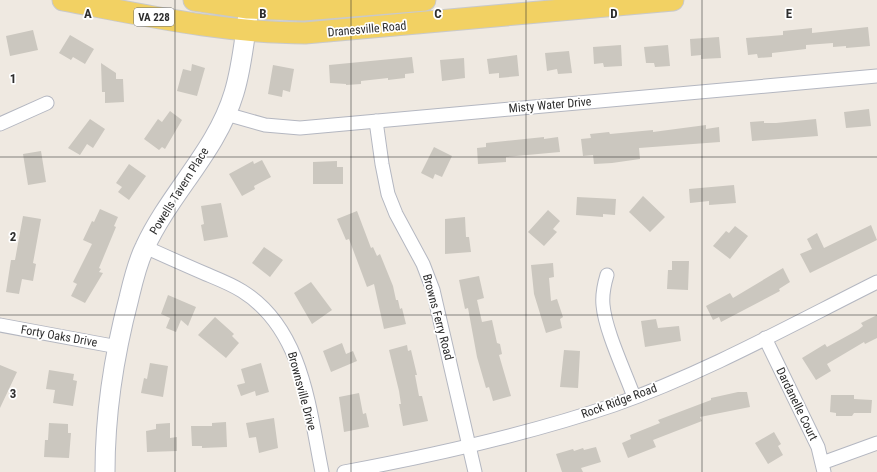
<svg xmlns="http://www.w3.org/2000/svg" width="877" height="472" font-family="'Roboto Condensed',sans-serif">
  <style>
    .building { fill: #cbc7bf }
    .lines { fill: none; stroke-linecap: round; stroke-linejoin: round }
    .street-casing { stroke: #b4b7c1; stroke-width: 15 }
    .secondary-casing { stroke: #b4b7c1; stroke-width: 21 }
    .primary-casing { stroke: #c9c9c9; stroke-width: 23 }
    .street { stroke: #fff; stroke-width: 13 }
    .secondary { stroke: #fff; stroke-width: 19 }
    .primary { stroke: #f2d163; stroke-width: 21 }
    .grid { fill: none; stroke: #2e2e2e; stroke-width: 1; stroke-opacity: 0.55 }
    .labels { text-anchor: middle; stroke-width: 3.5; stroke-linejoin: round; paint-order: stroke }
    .shield { fill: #fff; stroke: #6d6d6d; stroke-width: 1 }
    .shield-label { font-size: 11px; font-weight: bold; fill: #2e2e2e }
    .street-label { font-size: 12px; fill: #2e2e2e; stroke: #fff }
    .grid-label { font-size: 13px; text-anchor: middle; font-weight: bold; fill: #2e2e2e; stroke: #fff; stroke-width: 3.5; stroke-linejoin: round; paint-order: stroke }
  </style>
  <rect width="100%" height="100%" fill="#efe9e1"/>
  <path class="building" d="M868,27l2,19 -24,2v-2l-13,1v-4l-27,2v4l-34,4v4l-14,1 -1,-4 -9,1 -2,-17 37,-3v-4l29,-3v5z
    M33,30l5,20 -28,6 -4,-20z
    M70,35l24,14 -9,15 -12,-7 -2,3 -12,-7z
    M719,37l2,21 -20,1v-4l-10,1 -1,-17z
    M621,45l1,21 -18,1 -1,-4 -9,1 -1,-17z
    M668,45l2,21 -15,1 -1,-4h-8l-2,-16z
    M569,51l3,22 -14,1 -1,-5 -10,2 -2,-18z
    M517,55l2,21 -20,2v-5l-10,1 -2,-15z
    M412,57l2,16 -9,1v4l-17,2v-2l-27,3v3l-15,1v-1l-16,-1 -1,-18z
    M464,58l1,20 -23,3 -2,-21z
    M101,63l15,10v6h7l1,23 -19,1v-11h-3z
    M192,64l13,4 -8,28 -20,-5 6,-22 8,2z
    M273,65l21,4 -4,23 -7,-2 -1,7 -14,-3z
    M869,109l2,17 -25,2 -2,-16z
    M170,111l12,9 -17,29 -3,-2 -3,3 -15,-11 14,-20 4,3z
    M90,119l15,10 -12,19 -6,-4 -7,11 -12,-7z
    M816,119l2,17 -66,5 -2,-19 14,-1v2h12z
    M706,125v4l13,-2 1,15 -81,6 1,11 -28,4 -18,1 -1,-9 -10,1 -2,-17 10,-1 -1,-4 19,-2 1,2 43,-4v2z
    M544,137v2l14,-2 2,15 -54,5v5l-28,2 -1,-16 9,-1v-4z
    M434,147l18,9 -10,21 -7,-3 -2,5 -12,-6z
    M41,151l5,31 -18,3 -5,-31z
    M262,160l9,17 -17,9 1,3 -13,7 -13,-22 24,-13 1,3z
    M337,161v6h6v17h-30v-22z
    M129,164l17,12 -17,24 -11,-8 4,-5 -6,-4z
    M734,185l2,18 -27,2v-4l-19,2 -1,-14z
    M643,196l22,21 -15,15 -21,-20z
    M577,197l39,2 -1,16 -12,-1v3l-27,-2z
    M221,203l7,34 -24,4 -3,-16 3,-1 -3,-18z
    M100,209l18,8 -4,9 2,1 -17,41 2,1 -2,3 4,1 -18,30 -14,-7 6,-12 -4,-2 19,-38 -9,-4 9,-19 2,1z
    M548,210l12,11 -7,8 4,3 -13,14 -16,-14z
    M357,211l14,37 2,-1 4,9 3,-2 13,32 3,14h2l2,9 2,-1 4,16 -22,5 -10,-45 -7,3 -18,-48 -3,1 -9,-21z
    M23,216l18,3 -8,44 3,1 -3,17 -11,-2 -3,15 -13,-2 5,-32h4z
    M465,217l1,20h3l2,15 -26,2v-35z
    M871,225l6,15 -67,33 -10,-19 12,-5 -5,-10 10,-6 7,15z
    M735,226l13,10 -18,23 -17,-13 13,-15 3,2z
    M264,247l19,13 -13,17 -18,-14z
    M672,261h17l-1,29 -21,-1 1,-19h4z
    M553,263l1,14 -5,1 2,23 6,-2 6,18 -3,2 2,9 -16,5 -12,-39 -3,-29z
    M783,268l7,14 -11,7 1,2 -59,31 -2,-5 -6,3 -7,-14 24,-13 3,5z
    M479,276l5,22 -7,2 5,22 10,-2 5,23 3,1 2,10 -3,1 12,41 -18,5 -4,-14 -3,1 -9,-31 -9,-49 -3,1 -6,-29z
    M311,282l21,28 -20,14 -18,-31z
    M168,295l28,12 -8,19 -7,-6 -5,12 -10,-4 4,-10 -9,-4z
    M877,315v23l-12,6 -1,-2 -37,22 4,7 -15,9 -14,-22 23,-14 2,3 31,-17 5,-4 -2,-3z
    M215,317l19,17 -2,2 7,7 -13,15 -28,-23z
    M656,319l2,9 21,-2 2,15 -36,6 -4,-26z
    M342,343l4,11 7,-3 4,10 -26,11 -8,-21z
    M407,345l1,6 3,-1 6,25h-2l4,21h3l6,25 -25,5 -4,-22h2l-2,-13 -10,-41z
    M564,350l16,1 -2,37 -18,-1z
    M150,363l18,3 -5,31 -22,-4 3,-15 3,1z
    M261,363l8,29 -13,4 -1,-5 -14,5 -4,-11 8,-2 -4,-14z
    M0,365l17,7 -17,36z
    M49,370l25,4 -1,6 4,1 -4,25 -20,-3 2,-13 -9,-1z
    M738,392h9l3,15 -50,10 2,4 -49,19 3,7 -28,11 -6,-15 9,-4 -1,-4 30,-12 -2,-3 53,-20v-2z
    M359,393l4,21 3,-1 3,14 -25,5 -5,-35z
    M831,395h23v4l18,1 -1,13h-17l-2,3h-16v-3l-6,-1z
    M274,418l4,30 -19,5 -3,-16 -7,1 -3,-15z
    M226,422l1,25 -25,1v-2h-10l-1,-20h21v-3z
    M49,423l19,1v9h3l-2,25 -25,-1 1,-17h3z
    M170,423v15l7,-1v14l-30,1 -1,-21 10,-2v-5z
    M774,432l7,12 -3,2 5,9 -15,9 -13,-21z
    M596,447l5,15 -20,6 2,4h-21l-6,-18 17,-5 1,2 9,-3 1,2z"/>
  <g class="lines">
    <defs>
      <path id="street" d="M226,114l39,11 35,3 577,-52
        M376,121l6,43 6,30 8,20 27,50 10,26 42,182
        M0,124l47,-21
        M145,247c20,9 40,18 61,27 12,5 25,10 36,17 61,38 67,117 80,181
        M607,275c-3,10 -5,20 -4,30 2,25 22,67 31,92
        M0,325l118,22
        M765,338l53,109 6,25
        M822,463l55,-20
        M344,472c91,-17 182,-37 270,-67 91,-32 177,-80 263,-123"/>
      <path id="secondary" d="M105,472c0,-58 9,-117 24,-174 4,-17 8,-35 16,-51 25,-54 72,-97 89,-154 8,-26 10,-52 14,-78"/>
      <path id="primary" d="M63,0c81,15 160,33 242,33l368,-33
        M194,0l54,8 55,2 122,-10"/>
    </defs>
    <use href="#street" class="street-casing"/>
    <use href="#secondary" class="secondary-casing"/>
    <use href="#primary" class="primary-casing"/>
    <use href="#street" class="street"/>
    <use href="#secondary" class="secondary"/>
    <use href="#primary" class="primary"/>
  </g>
  <path class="grid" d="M175,0v472M351,0v472M526,0v472M702,0v472M0,157h877M0,315h877"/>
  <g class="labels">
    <rect class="shield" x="134" y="8" width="40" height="18" rx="3"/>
    <g class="shield-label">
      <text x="154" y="21">VA 228</text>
    </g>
    <g class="street-label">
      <text transform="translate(367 29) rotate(-5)" y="4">Dranesville Road</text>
      <text transform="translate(550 105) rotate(-5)" y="4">Misty Water Drive</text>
      <text transform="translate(179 191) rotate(-58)" y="4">Powells Tavern Place</text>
      <text transform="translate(438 317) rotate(75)" y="4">Browns Ferry Road</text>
      <text transform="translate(59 336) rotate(10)" y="4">Forty Oaks Drive</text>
      <text transform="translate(302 391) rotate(75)" y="4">Brownsville Drive</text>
      <text transform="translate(619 401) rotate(-20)" y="4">Rock Ridge Road</text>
      <text transform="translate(797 404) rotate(64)" y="4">Dardanelle Court</text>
    </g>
  </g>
  <g class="grid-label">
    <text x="88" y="18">A</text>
    <text x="263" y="18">B</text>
    <text x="438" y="18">C</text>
    <text x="614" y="18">D</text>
    <text x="789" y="18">E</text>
    <text x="13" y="83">1</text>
    <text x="13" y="241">2</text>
    <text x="13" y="398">3</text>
  </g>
</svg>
